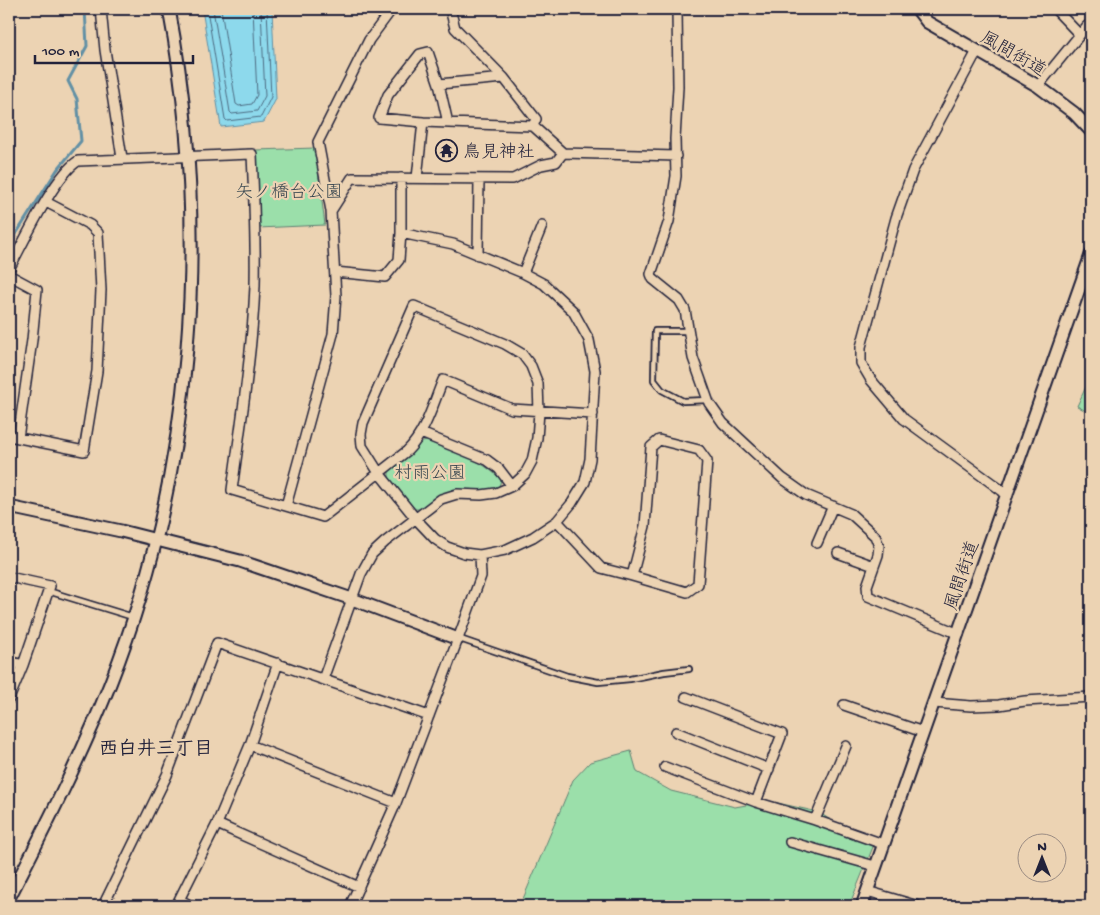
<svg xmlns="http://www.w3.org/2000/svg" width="1100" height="915" font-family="'Gochi Hand','Klee One',sans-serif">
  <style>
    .green { fill: #9bdfaa; stroke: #5e8072 }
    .water { fill: #8dd9ec; stroke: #6290a5 }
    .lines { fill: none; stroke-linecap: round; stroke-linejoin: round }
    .shore { stroke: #4d6b82; stroke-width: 1 }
    .stream { stroke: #6290a5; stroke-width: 3 }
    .service-casing { stroke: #22223b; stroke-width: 8 }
    .minor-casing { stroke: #22223b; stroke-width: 12 }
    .tertiary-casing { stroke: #22223b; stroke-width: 15 }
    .service { stroke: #ecd3b3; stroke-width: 4.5 }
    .minor { stroke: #ecd3b3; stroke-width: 9 }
    .tertiary { stroke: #ecd3b3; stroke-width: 11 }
    .labels { text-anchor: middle; stroke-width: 4.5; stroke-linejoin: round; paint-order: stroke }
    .street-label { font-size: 18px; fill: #22223b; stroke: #ecd3b3 }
    .poi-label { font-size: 18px; fill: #22223b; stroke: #ecd3b3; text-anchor: start }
    .park-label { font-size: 18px; fill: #3a4851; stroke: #ecd3b3 }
    .neighbourhood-label { font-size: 19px; font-weight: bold; fill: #22223b; stroke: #ecd3b3 }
  </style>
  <rect width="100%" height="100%" fill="#ecd3b3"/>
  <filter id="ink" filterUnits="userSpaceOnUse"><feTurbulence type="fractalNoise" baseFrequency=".02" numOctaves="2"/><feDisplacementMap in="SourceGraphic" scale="10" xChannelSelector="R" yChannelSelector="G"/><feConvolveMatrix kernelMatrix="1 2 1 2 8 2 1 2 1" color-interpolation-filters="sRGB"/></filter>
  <g filter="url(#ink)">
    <path class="green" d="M315,148l10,77 -67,3 -2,-78z
      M1091,376v38l-14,-8z
      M427,441c27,11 54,17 74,39l-3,10 -46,3 -31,16h-8l-24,-28v-10l29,-24 1,-4z
      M631,751l6,21 34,19 64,16 34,-6 49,11 55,35 -24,59h-73l-7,-2 -6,2h-243l53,-126 17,-18z"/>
    <path class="water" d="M202,9h70l4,90 -12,23 -43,5z"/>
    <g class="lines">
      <path class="shore" d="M207,9l18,110 2,2 34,-4 10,-20 -4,-88
        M213,9l17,103 2,2 25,-3 8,-15 -4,-87
        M221,9l15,95 3,2 13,-2 5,-9 -4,-86"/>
      <path class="stream" d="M9,245l48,-75 24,-29 -4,-42 -9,-18 19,-35 -2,-37"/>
      <defs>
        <path id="service" d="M688,331h-33l-1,49 8,10 21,11 25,-1
          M48,591l85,26
          M460,639l107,37 31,6 32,-3 34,-7 25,-3"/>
        <path id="minor" d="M101,9l4,41 17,108
          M450,9l5,19 49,50 32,41 -3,7
          M677,9l1,78 -3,52 1,37 -7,45 -18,53 2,5 26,21 6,10 8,48 16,45 14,20 59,55 24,17 45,19 24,22 4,10 -1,9 -11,31 1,10 91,38
          M1055,9l24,25
          M977,51l-64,119 -17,48 -35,129v16l10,17 33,39 104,76
          M439,84l9,39
          M1038,86l49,-60
          M423,122l-44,-4 9,-23 32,-41 8,-2 11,32 65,-6
          M417,178l6,-56 110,4 30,27 113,3
          M331,211l21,-33 161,1 28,-14 15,-3 7,-9
          M478,255l1,-76
          M9,269c15,-27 45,-93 69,-108l174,-7c2,44 4,88 3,132 -3,68 -14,136 -23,204l91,27 84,-66c19,-19 26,-47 36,-71l69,29 81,5
          M335,272l50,5 14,-17 2,-27v-55
          M523,273l19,-47
          M9,275l28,15 -5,50 -14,98
          M421,433l66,27 12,9 13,17
          M9,436l75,15 13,-80 4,-81 -3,-57 -8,-8 -44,-23
          M659,440l40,10 8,11 -9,123 -11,8 -55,-16 13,-50 6,-79z
          M286,506l47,-172 3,-38 -5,-85 -13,-69 51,-102 23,-31
          M557,521l44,47 31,8
          M817,543l16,-37
          M838,553l36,13
          M9,577l41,9 -27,79 -14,34
          M9,661l14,4
          M323,679l38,-105 11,-20 13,-12 56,-43 16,-5 24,1 15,-2 16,-7 13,-12 7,-13 5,-23 2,-26 -1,-28 -7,-18 -9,-12 -17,-10 -91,-38 -51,117 -2,11 1,12 17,27 37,46 19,20 12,8 17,6 16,2 25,-5 28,-13 24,-16 15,-18 13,-21 5,-23 5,-88 -6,-31 -16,-29 -29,-27 -21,-11 -70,-29 -52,-11
          M686,697l96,37 -26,68
          M934,703l37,3 28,-1 26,-4 66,-4
          M844,705l79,27
          M676,732l93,37
          M250,745l146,58
          M665,767l91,35 59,18 68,24
          M815,820l31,-74
          M217,824l142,63
          M790,842l85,24
          M867,891l51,15
          M180,900l12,6
          M103,906l64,-131 50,-132 212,73
          M176,906l41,-82 33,-79 28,-82
          M350,906l46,-103 62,-164 23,-63 -1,-21"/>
        <path id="tertiary" d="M917,9l10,13 111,64 36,27 17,18
          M9,507l112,24 119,30 112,38 106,40
          M9,898c36,-70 72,-141 101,-214 84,-212 101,-452 59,-675
          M862,906l229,-651"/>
      </defs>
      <use href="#service" class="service-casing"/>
      <use href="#minor" class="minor-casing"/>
      <use href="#tertiary" class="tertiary-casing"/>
      <use href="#service" class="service"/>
      <use href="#minor" class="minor"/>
      <use href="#tertiary" class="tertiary"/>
    </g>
  </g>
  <defs>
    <symbol id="temple-ring" viewBox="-11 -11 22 22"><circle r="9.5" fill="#ecd3b3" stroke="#22223b" stroke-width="1.5"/><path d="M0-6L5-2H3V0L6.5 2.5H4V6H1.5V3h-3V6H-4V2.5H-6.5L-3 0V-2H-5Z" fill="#22223b"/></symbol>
  </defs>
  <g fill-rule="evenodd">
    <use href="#temple-ring" x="434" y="138" width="25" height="25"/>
  </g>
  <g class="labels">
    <g class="street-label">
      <text transform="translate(1014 53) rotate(30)" y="6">風間街道</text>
      <text transform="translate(961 575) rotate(-71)" y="6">風間街道</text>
    </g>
    <g class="poi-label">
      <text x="463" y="157">鳥見神社</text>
    </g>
    <g class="park-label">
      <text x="289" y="197">矢ノ橋台公園</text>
      <text x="430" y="478">村雨公園</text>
    </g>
    <g class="neighbourhood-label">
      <text x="156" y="754">西白井三丁目</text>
    </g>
  </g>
  <rect width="1100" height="915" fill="none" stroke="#ecd3b3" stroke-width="30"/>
  <rect x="15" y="15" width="1070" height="885" fill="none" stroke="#22223b" stroke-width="2" filter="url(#ink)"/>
  <g transform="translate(1042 858)"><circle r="24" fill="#ecd3b3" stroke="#9b8c83"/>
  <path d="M0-4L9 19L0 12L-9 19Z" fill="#22223b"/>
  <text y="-8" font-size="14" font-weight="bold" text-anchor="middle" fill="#22223b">N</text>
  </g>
  <path d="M35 55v8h158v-8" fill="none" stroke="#22223b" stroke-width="2.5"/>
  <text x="42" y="55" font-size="15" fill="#22223b" stroke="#ecd3b3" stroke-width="4" paint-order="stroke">100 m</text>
</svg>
